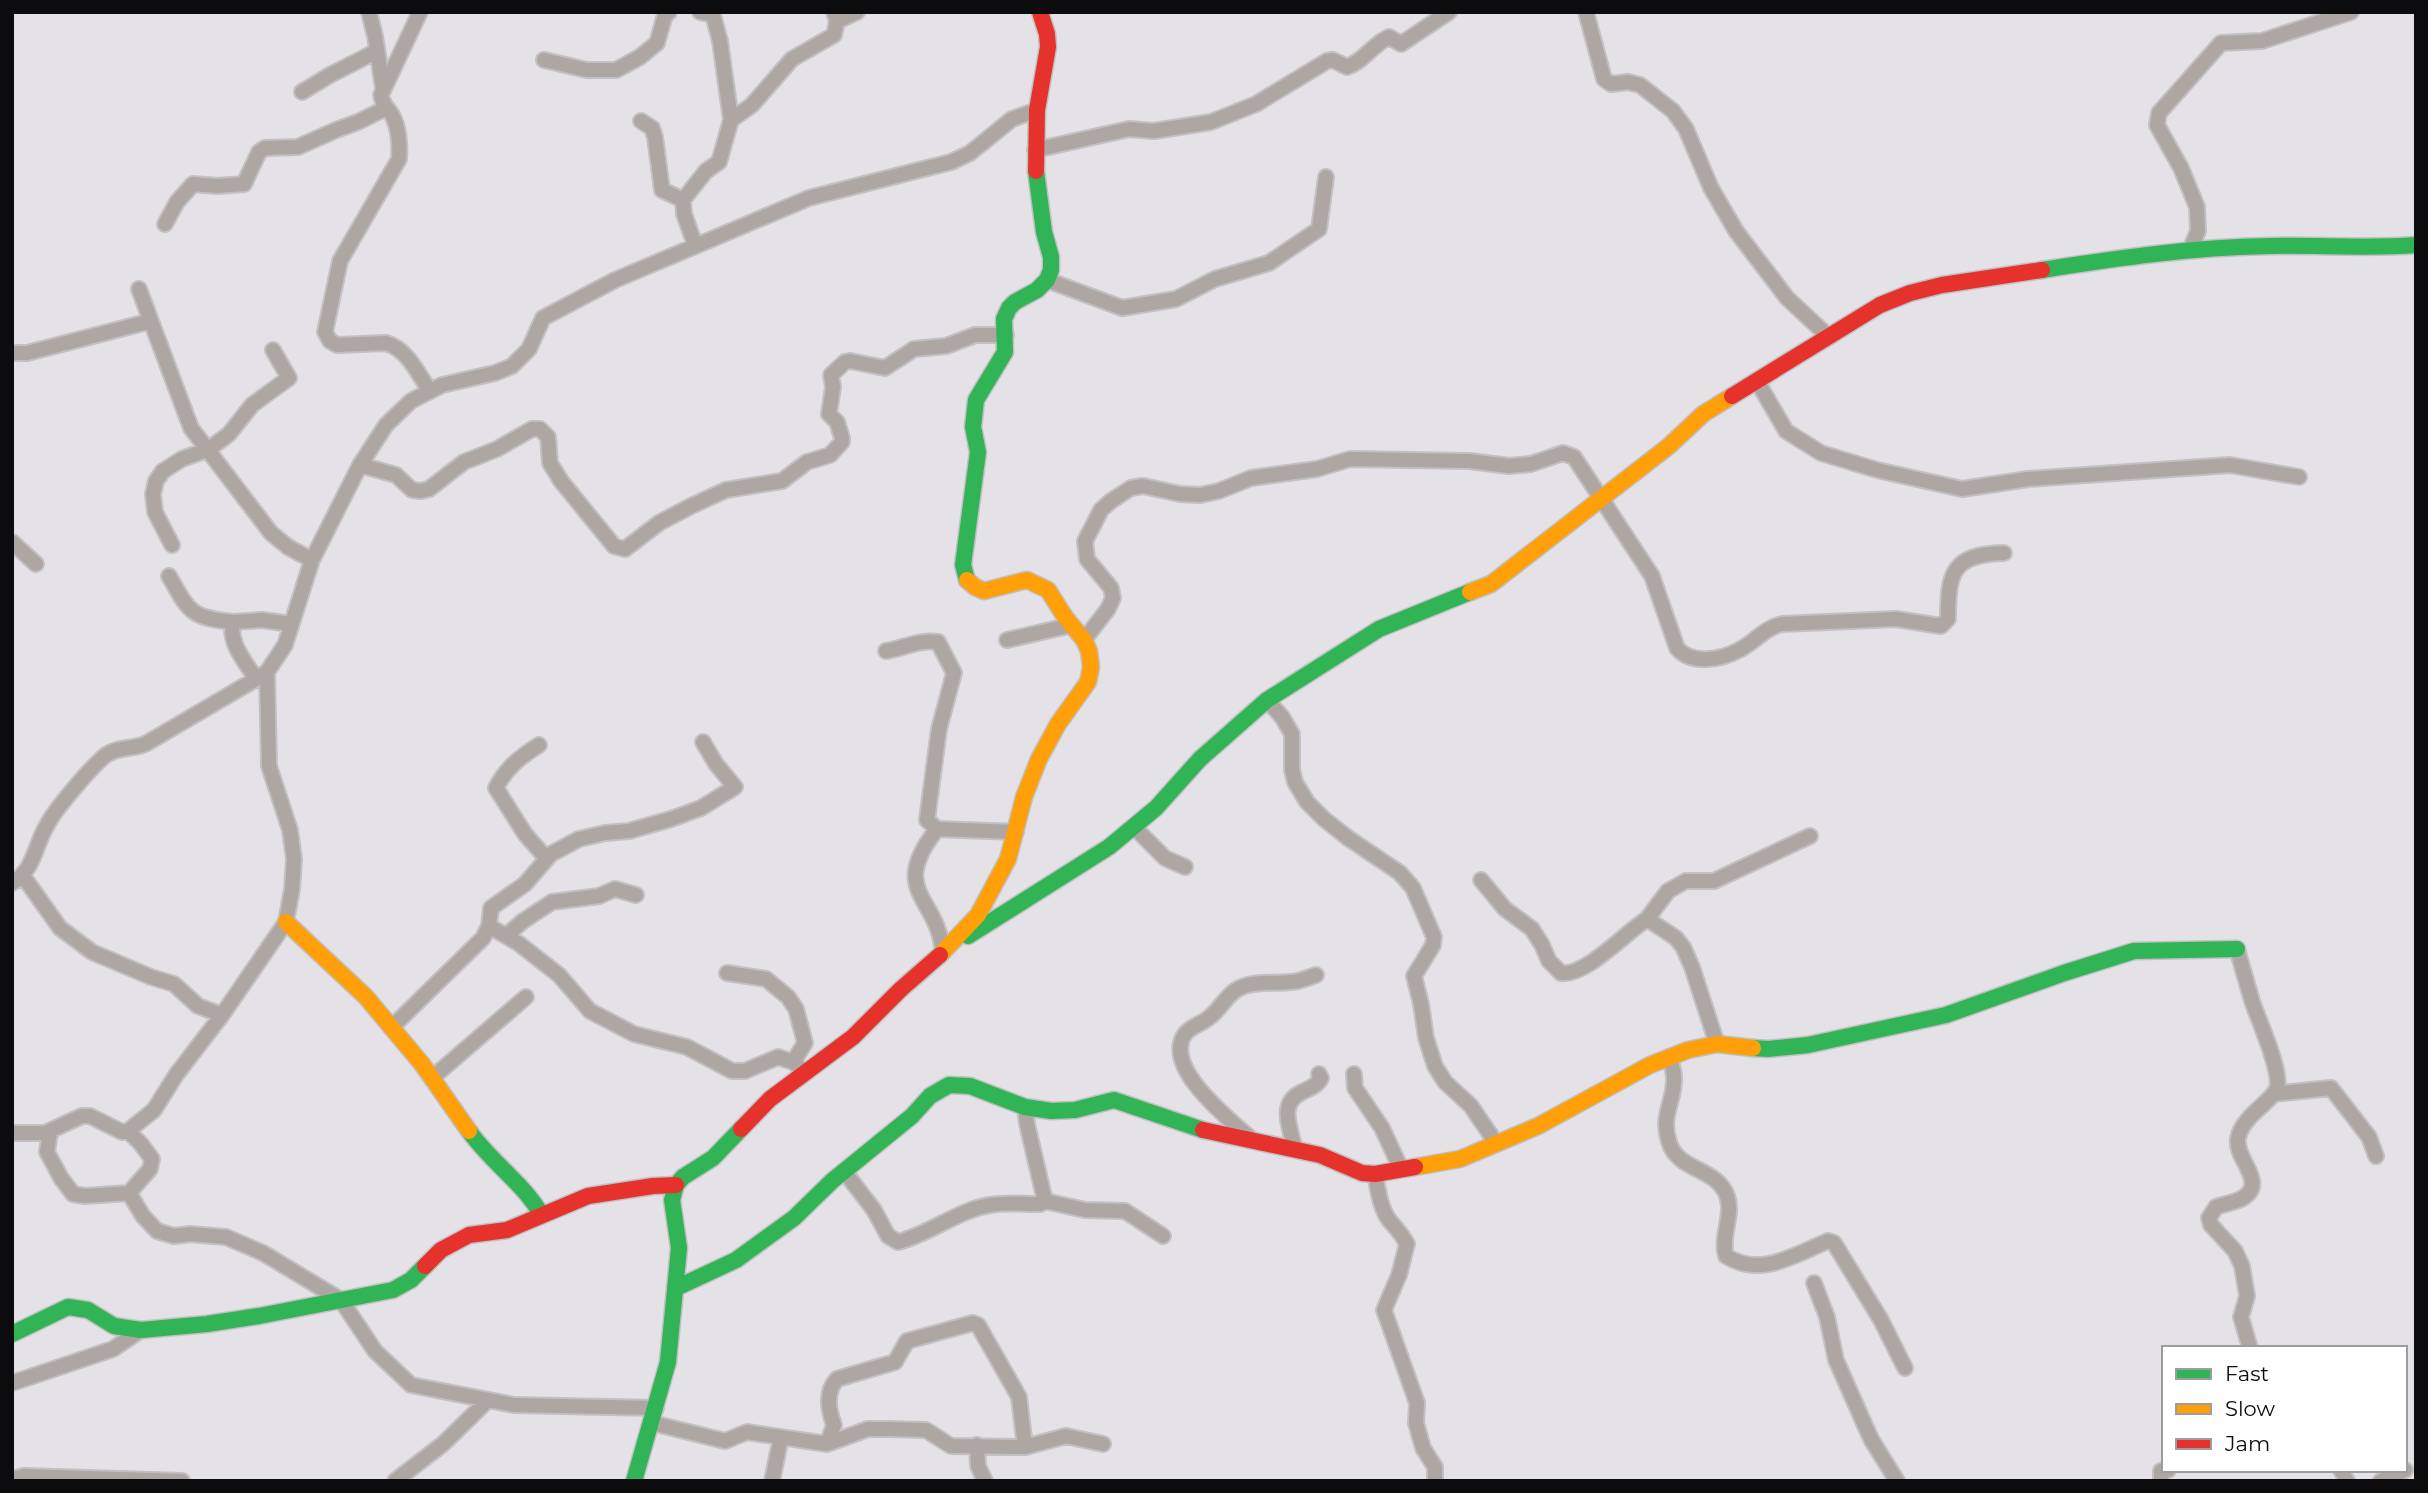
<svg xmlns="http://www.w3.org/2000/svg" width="2428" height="1493" font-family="Montserrat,sans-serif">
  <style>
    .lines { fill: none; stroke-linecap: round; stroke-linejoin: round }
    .street-casing { stroke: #c1c0c2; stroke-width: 18 }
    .fast-casing { stroke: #c1c0c2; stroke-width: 19 }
    .slow-casing { stroke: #c1c0c2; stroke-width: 19 }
    .jam-casing { stroke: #c1c0c2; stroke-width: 19 }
    .street { stroke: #ada6a2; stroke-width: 14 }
    .fast { stroke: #30b455; stroke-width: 16 }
    .slow { stroke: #ff9f0a; stroke-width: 16 }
    .jam { stroke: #e5322d; stroke-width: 16 }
  </style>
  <rect width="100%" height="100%" fill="#e4e2e6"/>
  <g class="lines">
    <defs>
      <path id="street" d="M369,12l6,24 8,52
        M420,12l-39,83c1,9 7,13 11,20 7,12 8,31 7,44l-59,102 -15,71 5,9 7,4 49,-2c21,6 32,30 43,47
        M700,12l13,3 7,26 11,79
        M1586,12l18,67 7,5 17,-2 12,3 33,26 13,18 25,59 25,43 51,67 42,39
        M837,21l20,-9
        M544,60l43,10h29l24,-13 17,-14 8,-28 4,-3
        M302,92l28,-17 47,-24
        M641,121l11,7 3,9 7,53 21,10
        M1035,150l94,-21 25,2 57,-9 45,-18 71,-43 6,-1 14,7c16,-5 26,-23 42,-30l12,7 48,-32
        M165,224l12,-22 16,-18 24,2 27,-2 15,-32 6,-4 33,-1 38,-17 22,-8 28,-14
        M695,245l-11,-31 -1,-14 23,-29 13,-9 12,-42 21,-15 40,-46 42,-24 3,-14 -3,-9
        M2190,250l8,-19 -1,-24 -16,-39 -24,-43 2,-12 62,-70 41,-2 89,-29
        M1047,280l75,28 54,-9 39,-20 54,-16 50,-34 7,-52
        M139,289l52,139 80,105 17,14 24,13
        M12,353h15l124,-32
        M1757,381l29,50 35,22 56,17 85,19 66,-10 202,-14 69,12
        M360,465l36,10 16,15 9,1 8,-2 35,-27 33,-13 35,-20h8l8,8 2,26 11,18 53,65 11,3 34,-26 32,-17 35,-16 56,-9 25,-19 23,-7 12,-13v-4l-5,-16 -8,-8 4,-27 -2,-12 14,-13 5,-1 35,7 29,-19 32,-3 29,-11h31
        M12,542l24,22
        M172,545l-17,-33 -2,-18 3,-13 7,-10 19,-12 27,-10 20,-15 23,-29 37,-27 -16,-28
        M169,576c20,35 21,42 64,46
        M1007,640l65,-15
        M1084,640l24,-31 5,-11 -2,-10 -24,-29 -2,-18 16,-31 10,-9 20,-13 12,-2 37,8 20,1 19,-4 32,-13 66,-9 33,-10 119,2 40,5 22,-2 32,-11 11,4 78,119 25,72c14,17 44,12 62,2 16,-8 25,-22 43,-26l114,-5 45,7 7,-7c0,-46 4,-65 56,-66
        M886,651c18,-3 34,-12 52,-9l16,31 -15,56 -12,91 10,9 79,3
        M256,679c-11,-18 -28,-36 -23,-57l29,-2 29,4
        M1267,700l15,17 10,17v36l3,12 12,20 17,17 24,19 52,35 13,15 21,49 -1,8 -19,31 7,28 5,34 9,28 10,16 26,24 25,37
        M539,745c-19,12 -33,23 -43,43l29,46 21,24
        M1134,827l31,31 20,9
        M937,829c-49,63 0,66 6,123
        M23,876l37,52 32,24 59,25 23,7 24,22 24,9
        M1481,880l24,29 27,20 10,16 7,16 12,12c24,4 65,-41 86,-54l29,19 7,9 9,20 25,77
        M12,883c23,-14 22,-36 35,-58 9,-17 45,-59 59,-70 12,-9 28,-5 41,-12l109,-64 11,-7 18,-27 27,-85 48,-95 26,-40 25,-24 31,-16 53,-12 17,-7 17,-17 14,-31 72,-38 194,-82 142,-36 19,-9 42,-34 25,-9
        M1647,919l21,-28 18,-10h28l96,-45
        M489,926l29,17 41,32 31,36 44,23 53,13 45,24h13l33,-14 15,5 13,11
        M506,936l17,-15 29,-19 47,-6 16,-7 21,6
        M2237,949c5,17 10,35 15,52 6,18 30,70 25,87 -5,14 -34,27 -39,50 -4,22 32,45 3,61 -8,4 -17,5 -25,8l-7,11 2,7 24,26 7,15 5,30 -6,21 9,31
        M727,973l39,6 22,18 8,12 9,34 -12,19
        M391,1028l92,-90 6,-12 2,-18 34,-24 26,-30 28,-15 26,-6 24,-2 42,-12 30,-11 34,-21 -19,-23 -13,-22
        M1669,1057c2,6 5,13 5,21 1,23 -14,37 -5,64 9,30 48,25 58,54 7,19 -7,41 -1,60 35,22 68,-1 102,-15l6,2 47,77 24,48
        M1354,1074l1,14 27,40 19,41
        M432,1078l94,-81
        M2273,1094l58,-6 38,49 7,19
        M128,1131l13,13 11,15 -2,10 -21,24 14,23 14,15 17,5 16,-2 36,3 37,16 78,47 34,51 36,34 103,20 142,3
        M50,1132l-3,20 14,26 12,16 12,2 44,-3
        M12,1133h33l37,-17h8l32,16 6,-1 26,-21 22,-35 46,-60 64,-93 6,-33 2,-30 -4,-29 -21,-64 -2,-94
        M1251,1139c-22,-20 -89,-72 -66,-105 6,-8 19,-11 26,-18 11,-9 17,-24 31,-29 14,-6 32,-3 48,-5 9,0 17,-4 26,-7
        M1295,1149c-5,-21 -17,-46 7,-57 8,-4 15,-6 19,-14l-2,-4
        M844,1171l30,39 14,26 10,6c32,-8 60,-32 92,-37 16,-3 34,-1 50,-1l5,-3 -18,-77 -2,-17
        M1375,1174c3,16 5,33 14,46 7,8 13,14 18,24l-8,31 -15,35 33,93 -1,20 7,25 12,19v14
        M1045,1201l40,9 40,1 38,25
        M1814,1283l13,34 9,43 35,79 26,42
        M12,1383l101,-34 28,-19
        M652,1423l73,18 22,-9 80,12 41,-15h19l39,1 25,16 74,1 -6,-50 -41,-72 -5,-2 -66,18 -12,21 -58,17c-12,13 -9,30 -3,46l-7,19
        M977,1445l1,21 7,15
        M1025,1447l41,-11 37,8
        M2341,1470l6,11
        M12,1479l12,-3 158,5
        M395,1481l48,-37 45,-44
        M772,1481l9,-44
        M2161,1481v-10l7,-1
        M2381,1481l24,-11"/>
      <path id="fast" d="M2042,270c76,-12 152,-23 229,-24 49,-1 97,3 145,-1
        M967,580l-4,-15 15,-113 -5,-25 3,-27 29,-48 -1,-33 5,-11 6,-6 22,-12 10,-10 4,-10v-13l-7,-25 -8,-61
        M968,936l141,-89 47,-39 44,-49 67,-59 112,-71 91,-37
        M1753,1048l15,1 40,-4 138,-30 118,-42 70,-22 103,-2
        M469,1131c21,30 54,52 72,83
        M676,1288l60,-28 58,-42 38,-37 80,-65 18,-20 19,-11 21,1 55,21 26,4 24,-1 39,-10 89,30
        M12,1334l56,-27 20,3 26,16 27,4 66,-6 52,-8 134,-26 18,-10 14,-14
        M634,1481l34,-119 11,-114 -7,-48 4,-15 7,-8 30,-19 28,-29"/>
      <path id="slow" d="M1470,592l21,-8 178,-138 34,-32 29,-18
        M286,922l80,75 56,67 47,67
        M940,955l38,-40 30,-56 16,-62 15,-38 19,-35 30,-42 3,-15 -2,-16 -5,-11 -19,-23 -17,-27 -21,-10 -43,11 -9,-4 -8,-7
        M1415,1167l45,-8 78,-33 112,-61 38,-15 29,-6 36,4"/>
      <path id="jam" d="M1036,171l1,-61 11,-63 -1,-13 -7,-22
        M1732,396l148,-91 30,-12 32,-8 100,-15
        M741,1129l29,-30 83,-62 48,-48 39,-34
        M1203,1130l117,25 42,18 13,1 40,-7
        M425,1266l16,-16 28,-15 38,-5 81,-34 65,-10 23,-1"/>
    </defs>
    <use href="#street" class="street-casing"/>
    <use href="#fast" class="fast-casing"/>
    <use href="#slow" class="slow-casing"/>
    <use href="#jam" class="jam-casing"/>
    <use href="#street" class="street"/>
    <use href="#fast" class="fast"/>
    <use href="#slow" class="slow"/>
    <use href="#jam" class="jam"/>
  </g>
  <rect width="2428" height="1493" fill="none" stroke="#0c0b0d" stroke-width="28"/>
  <rect x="2162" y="1346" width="245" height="126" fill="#ffffff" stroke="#9e9d9e" stroke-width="2"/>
  <rect x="2176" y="1369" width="35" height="10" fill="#30b455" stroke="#9e9d9e" stroke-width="2"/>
  <text x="2225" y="1381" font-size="21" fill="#0c0b0d">Fast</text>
  <rect x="2176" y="1404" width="35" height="10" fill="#ff9f0a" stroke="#9e9d9e" stroke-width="2"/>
  <text x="2225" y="1416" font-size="21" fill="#0c0b0d">Slow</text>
  <rect x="2176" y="1439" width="35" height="10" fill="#e5322d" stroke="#9e9d9e" stroke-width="2"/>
  <text x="2225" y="1451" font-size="21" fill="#0c0b0d">Jam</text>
</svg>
